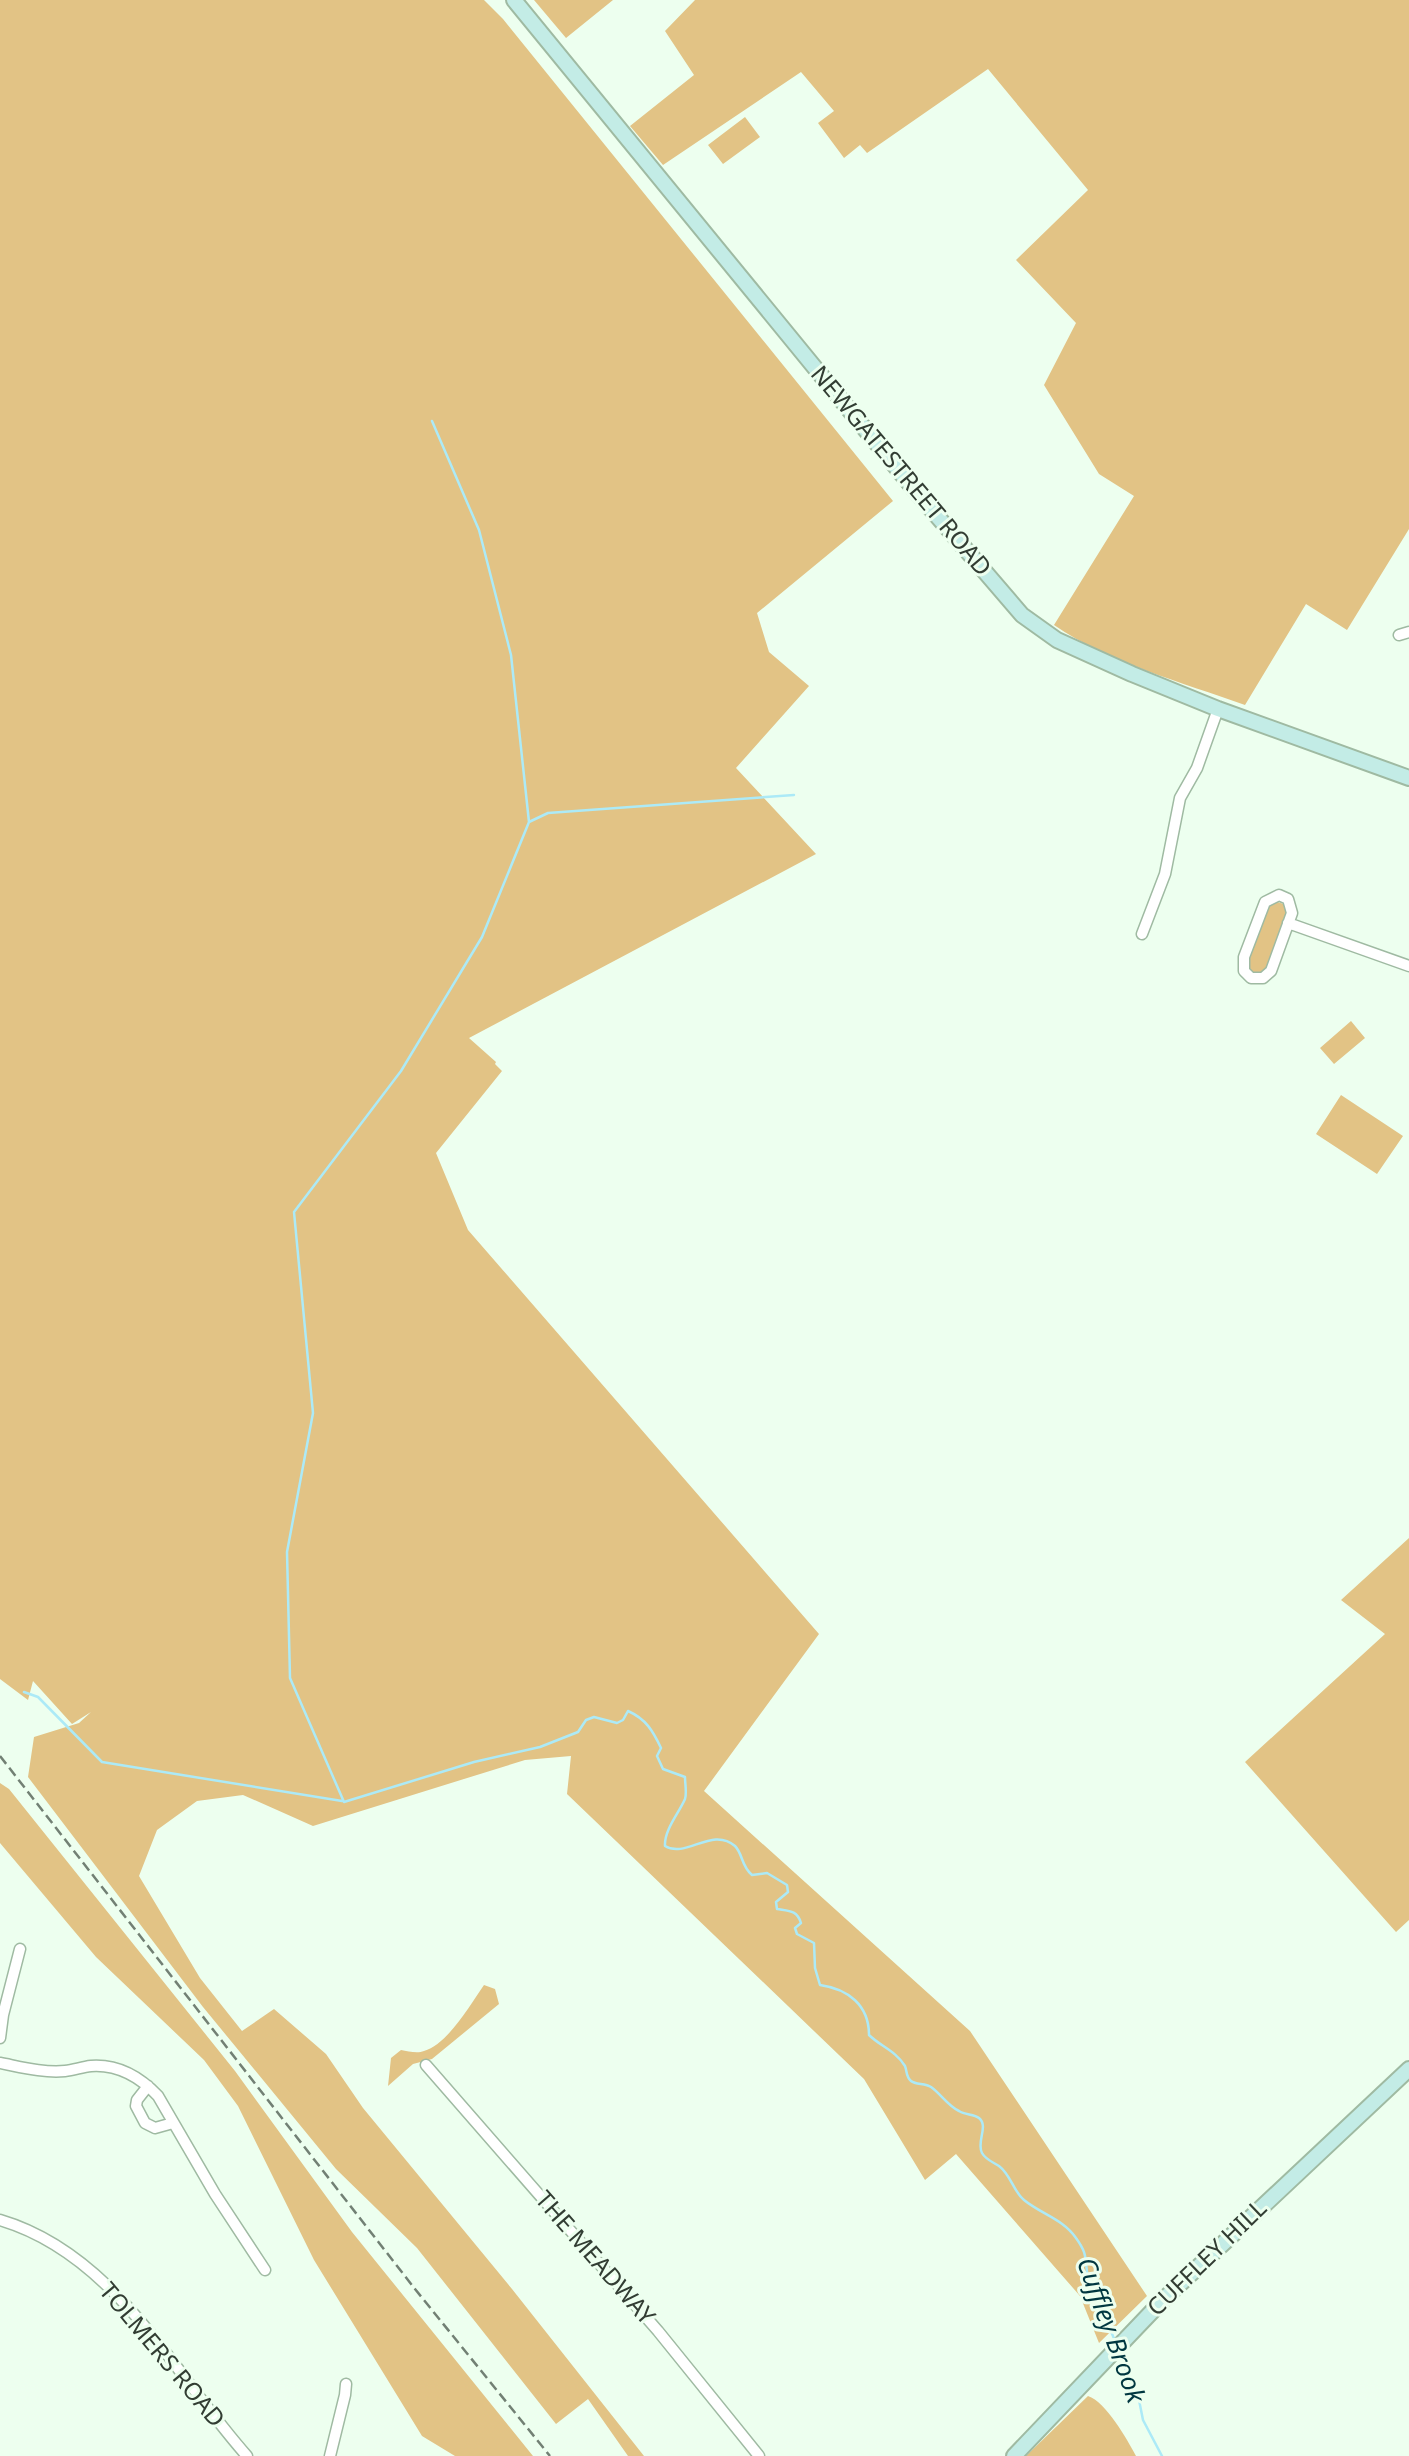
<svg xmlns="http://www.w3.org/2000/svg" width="1409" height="2456" font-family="'Noto Sans',sans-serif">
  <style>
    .green { fill: #e2c385 }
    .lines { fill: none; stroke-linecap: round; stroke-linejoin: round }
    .stream { stroke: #aceaf7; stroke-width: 2.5 }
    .street-casing { stroke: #9fbaa2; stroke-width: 13 }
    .secondary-casing { stroke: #9fbaa2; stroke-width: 18 }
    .street { stroke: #fff; stroke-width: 10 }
    .secondary { stroke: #c3ece6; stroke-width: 14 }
    .rail { stroke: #728074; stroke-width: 2.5; stroke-dasharray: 10 5; stroke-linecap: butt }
    .labels { text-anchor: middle; stroke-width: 6; stroke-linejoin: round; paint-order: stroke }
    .street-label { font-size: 24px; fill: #323d33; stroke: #edffef }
    .water-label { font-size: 26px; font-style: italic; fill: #003740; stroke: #edffef }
  </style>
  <rect width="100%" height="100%" fill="#edffef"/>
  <path class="green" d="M0,0h484l19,19 390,482 -136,112 12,39 40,34 -73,82 80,86 -347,184 27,24 -1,2 7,7 -66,82 32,77 351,404 -115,157 266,240 177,265 -48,47 -19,-47 -124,-142 -31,26 -61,-101 -297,-285 4,-38 -46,4 -212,66 -70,-31 -46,6 -40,29 -18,46 61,102 42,53 32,-22 52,45 37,54 149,181 132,167h-16l-40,-57 -32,25 -139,-176 -81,-79 -133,-162 -175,-230 6,-40 45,-14 12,-11 -19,12 -39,-43 -5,19 -28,-21z
    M534,0h79l-47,38z
    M695,0h714v529l-62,101 -41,-26 -61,101c-64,-23 -135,-42 -191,-80l80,-129 -35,-22 -55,-89 32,-62 -60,-63 72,-70 -100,-121 -121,84 -7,-8 -16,13 -26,-35 16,-12 -33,-39 -138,93 -33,-39 64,-51 -29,-44z
    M745,117l15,20 -37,27 -15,-19z
    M1275,901l11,4 2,9 -21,55 -6,5 -9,-1 -5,-11 22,-57z
    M1351,1021l14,17 -31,26 -14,-16z
    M1341,1095l62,41 -26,38 -61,-40z
    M1409,1538v382l-13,12 -151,-170 140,-128 -44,-34z
    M0,1783l9,6 226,282 117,161 181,224h-78l-33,-20 -108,-176 -76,-154 -34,-46 -108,-103 -96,-114z
    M484,1985l11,4 4,15 -67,55 -19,5 -25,22 3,-28 10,-8c7,1 16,4 23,1 24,-7 46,-46 60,-66z
    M1088,2396c18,6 39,43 48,60h-110z"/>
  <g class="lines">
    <path class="stream" d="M432,421l47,109 32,125 18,167 -47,115 -81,134 -107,141 19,201 -26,139 3,126 54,124 130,-40 66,-15 38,-15 8,-12 8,-3 23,6 6,-3 5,-9c18,8 25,20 33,37l-4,8 6,13 22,8c0,7 2,16 0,22 -6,14 -21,31 -20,47 21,13 47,-20 70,0 8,8 6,20 17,29l15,-2 20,12 1,7 -12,10 1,7c12,2 20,1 24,14l-6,5 2,6 17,9 1,25 5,17c28,4 49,20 49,50 11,11 27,16 36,31 2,5 1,11 6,15 5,4 14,2 20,6 10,7 17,19 28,24 6,4 15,3 20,7 10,8 -3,24 3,35 4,7 11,9 17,13 12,9 14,25 25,34 17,14 39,19 52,38 13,18 8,21 12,39 6,23 19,43 27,64
      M529,822l19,-9 246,-18
      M24,1692l14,5 64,65 240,39
      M1120,2354l9,26 9,15 5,25 19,36"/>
    <defs>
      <path id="street" d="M1399,635l10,-3
        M1279,895l9,4 4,14 -21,58 -8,7h-12l-7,-7v-14l21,-55z
        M1288,923l121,43
        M1142,934l23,-60 15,-76 17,-30 21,-59
        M0,2038l3,-23 17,-66
        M0,2063c21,4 43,10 65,8 9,-1 17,-4 26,-5 28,-2 49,11 67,30l57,98 50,76
        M426,2065l232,266 101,125
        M148,2086l-11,14 -1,6 9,17 10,5 18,-5
        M0,2220c115,34 173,153 247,236
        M330,2456l15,-61 1,-11"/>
      <path id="secondary" d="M514,0l405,495 103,120 35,25 75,34 86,35 191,69
        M1014,2456l149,-156 246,-231"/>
    </defs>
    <use href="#street" class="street-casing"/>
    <use href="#secondary" class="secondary-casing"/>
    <use href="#street" class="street"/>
    <use href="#secondary" class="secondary"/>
    <path class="rail" d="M0,1756l415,533 135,167"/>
  </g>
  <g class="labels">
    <g class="street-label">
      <text transform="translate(901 471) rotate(50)" y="8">NEWGATESTREET ROAD</text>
      <text transform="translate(595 2258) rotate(49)" y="8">THE MEADWAY</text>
      <text transform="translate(1207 2258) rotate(-44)" y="8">CUFFLEY HILL</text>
      <text transform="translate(162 2355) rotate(50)" y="8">TOLMERS ROAD</text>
    </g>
    <g class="water-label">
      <text transform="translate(1111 2330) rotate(70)" y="9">Cuffley Brook</text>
    </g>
  </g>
</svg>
